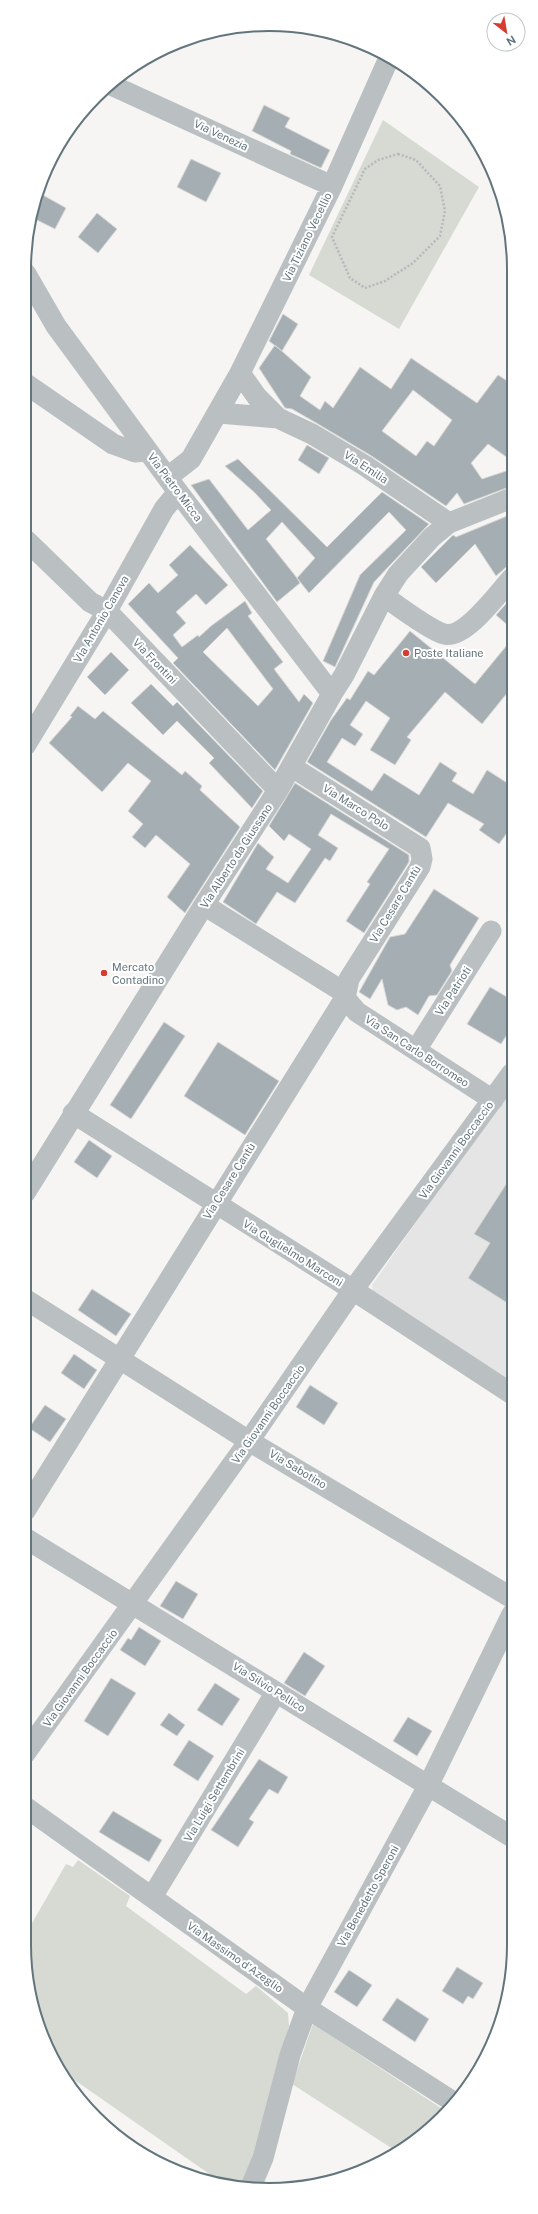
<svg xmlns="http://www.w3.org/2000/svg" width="538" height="2214" font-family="'Public Sans',sans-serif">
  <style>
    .built { fill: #e4e5e4 }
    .green { fill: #d6dad2 }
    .building { fill: #a5aeb2; stroke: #d7d7d5; fill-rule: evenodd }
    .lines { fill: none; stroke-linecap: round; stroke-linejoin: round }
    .path { stroke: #b5b9bb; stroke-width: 2.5; stroke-dasharray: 2 2; stroke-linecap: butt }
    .minor { stroke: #bac0c2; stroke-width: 21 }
    .poi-dot { fill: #d73c31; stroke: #fff; stroke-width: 1.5 }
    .labels { text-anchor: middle; stroke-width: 4; stroke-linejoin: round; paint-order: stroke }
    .street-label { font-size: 11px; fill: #63757c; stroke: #fff }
    .poi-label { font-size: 11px; fill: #63757c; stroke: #fff; text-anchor: start }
    .rim { fill: none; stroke: #63757c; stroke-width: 2 }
  </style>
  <rect width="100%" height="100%" fill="#f6f5f3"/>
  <path class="built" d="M512,1085v299l-139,-89 -1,-10z"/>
  <path class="green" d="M383,120l96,67 -80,142 -90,-54z
    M78,1860l52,36 -4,10 120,88 10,-8 32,27 1,13 -45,161 -26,-7 -155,-108 -20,-33 -19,-102 42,-73 7,3z
    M313,2024l131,86 -26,29 -22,12 -104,-67z"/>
  <path class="building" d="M264,105l26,13 -5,9 45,23 -9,18 -31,-14 1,-3 -39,-20z
    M191,159l30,14 -15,29 -29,-15z
    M41,194l25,14 -11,21 -22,-11z
    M97,213l20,16 -19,24 -20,-16z
    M283,314l15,10 -16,27 -13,-10z
    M275,345l36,32 -11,19 20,14 5,-9 8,7 27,-41 31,22 20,-31 66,45 21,-28 14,9v77l-24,-17 -17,19 11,16 30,-10v17l-48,18 -7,-11 -11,13 -76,-51 -52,-31 -26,-15 -7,-1 -26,-40zM413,390l39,30 -18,26 -7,-5 -11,15 -34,-25z
    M307,445l22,13 -10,16 -21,-14z
    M238,459l89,88 55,-55 47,32 -55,58 -39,85 -12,-6 37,-86 46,-45 -17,-18 -80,81 -12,-15 3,5 -23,19 -86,-117 18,-6 39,51 23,-20 -17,-18 -29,-26zM282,522l33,36 -18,20 -31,-39z
    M512,514v48l-16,14 -21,-32 -39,39 -15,-16 32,-32 3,2z
    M190,545l38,40 -22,20 -10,-11 -20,18 10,11 -13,12 9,12 16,-12 1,2 12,-11 34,-25 7,12 -4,3 35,46 -9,7 25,33 5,-8 9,9 -38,67 -102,-107 5,-5 -50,-54 21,-21 9,10 20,-18 -9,-10zM227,628l46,61 -15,17 -55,-54z
    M512,597v32l-16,-14z
    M410,631l65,53 37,-45v48l-30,37 -37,-32 -38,45 4,3 -16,25 -25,-15 20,-32 -24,-17 -16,24 13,9 -8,12 -13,-8 -15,24 45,29 12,-18 35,22 21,-33 17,11 -5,8 21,13 14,-24 25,16v40l-13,18 -20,-14 5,-6 -36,-21 -22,34 -119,-75 24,-42 16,-22 3,2 18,-29 6,4z
    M111,652l18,18 -24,25 -18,-18z
    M151,684l22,22 4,-4 86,89 -11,17 -43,-45 5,-5 -37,-37 -14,14 -32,-32z
    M78,706l17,13 8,-8 79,64 3,-4 17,15 -2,4 40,37 -55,86 -18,-16 23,-33 -34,-29 -11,13 -13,-11 11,-13 -15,-13 23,-30 -23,-18 -26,29 -53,-49 23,-26 -2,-1z
    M295,783l114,72v7l-45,71 -18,-12 24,-37 -3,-2 22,-33 -58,-35 -13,21 20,13 -8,13 -5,-3 -30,45 -18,-11 -21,32 -33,-22 35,-59 16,14 -8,12 22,14 23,-34 -22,-15 -5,7 -15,-15z
    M434,889l45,29 -29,47 2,6 -15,24 -8,1 -11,19 -12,-8 -9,3 -9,-5 -6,-26 -12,20 -11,-7 31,-55 15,-3z
    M490,987l22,13v27l-11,17 -34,-20z
    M164,1022l21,14 -54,83 -21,-14z
    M218,1042l61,39 -34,54 -61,-39z
    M89,1140l23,16 -15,22 -23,-16z
    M512,1175v131l-44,-28 22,-35 -16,-9z
    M92,1289l39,25 -15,22 -38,-26z
    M74,1354l23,16 -13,19 -23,-16z
    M310,1385l28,18 -14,22 -28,-18z
    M45,1405l21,14 -16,23 -21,-14z
    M176,1581l22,13 -15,25 -23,-13z
    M139,1627l22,14 -16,25 -25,-16 8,-12 3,2z
    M304,1652l21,14 -20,30 -21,-13z
    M111,1678l25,15 -28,43 -24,-15z
    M215,1683l25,16 -18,27 -25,-16z
    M169,1713l16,12 -8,11 -17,-11z
    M408,1717l24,14 -15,25 -24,-15z
    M189,1740l25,16 -16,25 -25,-16z
    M259,1759l29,18 -10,17 -9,-5 -20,30 5,3 -16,25 -27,-17z
    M113,1811l49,29 -13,22 -50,-30z
    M457,1967l26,16 -10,16 -5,-3 -5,8 -21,-13z
    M349,1970l23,15 -15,22 -23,-15z
    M397,1998l32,21 -14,23 -33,-22z"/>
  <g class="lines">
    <path class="path" d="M398,154l18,6 24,26 5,25 -5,25 -27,27 -28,18 -20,7 -15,-10 -18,-41 33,-68 13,-9z"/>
    <path class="minor" d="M111,85l221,101
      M26,274l30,52 122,166 154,202
      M240,373l17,24 21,21 34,16 52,31 85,58
      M26,384l87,60 22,8 12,-1
      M219,413l59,5
      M168,477l23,-18 49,-86 92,-187 57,-128
      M26,540l64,62 17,9 171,179
      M384,596c14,10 44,33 60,38 21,6 55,-42 68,-56
      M25,746l82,-135 57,-102 14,-17
      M204,905l141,88
      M345,998l12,14 136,88
      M416,1050l75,-119
      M73,1113l280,177 159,104
      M25,1193l179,-288 74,-115 54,-96 12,-19 40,-79 14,-22 34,-37 17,-14 63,-25
      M25,1299l224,142 263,157
      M25,1511l320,-513 4,-19 71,-112 2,-8 -2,-11 -128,-81
      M25,1538l487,299
      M24,1755l225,-314 104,-151 159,-217
      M24,1806l283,202 145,93
      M152,1897l124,-205
      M250,2189l13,-31 27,-103 17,-47 121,-222 84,-172"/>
  </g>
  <g class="poi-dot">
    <circle cx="406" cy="653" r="4"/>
    <circle cx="104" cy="973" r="4"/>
  </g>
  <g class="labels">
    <g class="street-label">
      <text transform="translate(221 135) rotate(25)" y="4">Via Venezia</text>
      <text transform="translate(307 237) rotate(-64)" y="4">Via Tiziano Vecellio</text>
      <text transform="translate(366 467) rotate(33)" y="4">Via Emilia</text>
      <text transform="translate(175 487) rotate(53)" y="4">Via Pietro Micca</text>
      <text transform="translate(101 619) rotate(-60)" y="4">Via Antonio Canova</text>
      <text transform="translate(155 661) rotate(46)" y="4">Via Frontini</text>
      <text transform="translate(356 807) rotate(32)" y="4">Via Marco Polo</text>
      <text transform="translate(236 856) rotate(-57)" y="4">Via Alberto da Giussano</text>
      <text transform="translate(395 904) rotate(-59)" y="4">Via Cesare Cantù</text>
      <text transform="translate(453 991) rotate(-57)" y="4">Via Patrioti</text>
      <text transform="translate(417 1051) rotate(33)" y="4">Via San Carlo Borromeo</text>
      <text transform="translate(456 1150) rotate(-54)" y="4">Via Giovanni Boccaccio</text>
      <text transform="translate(229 1181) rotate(-58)" y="4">Via Cesare Cantù</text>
      <text transform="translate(293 1253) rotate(32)" y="4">Via Guglielmo Marconi</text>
      <text transform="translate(268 1414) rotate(-55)" y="4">Via Giovanni Boccaccio</text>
      <text transform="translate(298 1469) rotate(31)" y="4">Via Sabotino</text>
      <text transform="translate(80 1678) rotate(-54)" y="4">Via Giovanni Boccaccio</text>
      <text transform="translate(269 1687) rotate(32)" y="4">Via Silvio Pellico</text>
      <text transform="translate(214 1795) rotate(-59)" y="4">Via Luigi Settembrini</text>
      <text transform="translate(368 1896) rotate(-61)" y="4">Via Benedetto Speroni</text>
      <text transform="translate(235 1957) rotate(35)" y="4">Via Massimo d'Azeglio</text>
    </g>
    <g class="poi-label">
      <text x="414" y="657">Poste Italiane</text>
      <text x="112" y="971">Mercato<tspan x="112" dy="13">Contadino</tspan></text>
    </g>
  </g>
  <path d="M0 0H538V2214H0ZM269 31H269A238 238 0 0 1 507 269V1945A238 238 0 0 1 269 2183H269A238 238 0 0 1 31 1945V269A238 238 0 0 1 269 31Z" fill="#fff" fill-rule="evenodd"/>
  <path class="rim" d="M269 31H269A238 238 0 0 1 507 269V1945A238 238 0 0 1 269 2183H269A238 238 0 0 1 31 1945V269A238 238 0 0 1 269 31Z"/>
  <g transform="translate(506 32) rotate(149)"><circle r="19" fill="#ffffff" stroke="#c1c8cb"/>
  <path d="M0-3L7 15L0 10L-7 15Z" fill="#d73c31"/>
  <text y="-6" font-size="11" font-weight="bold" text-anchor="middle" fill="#63757c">N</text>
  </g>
</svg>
